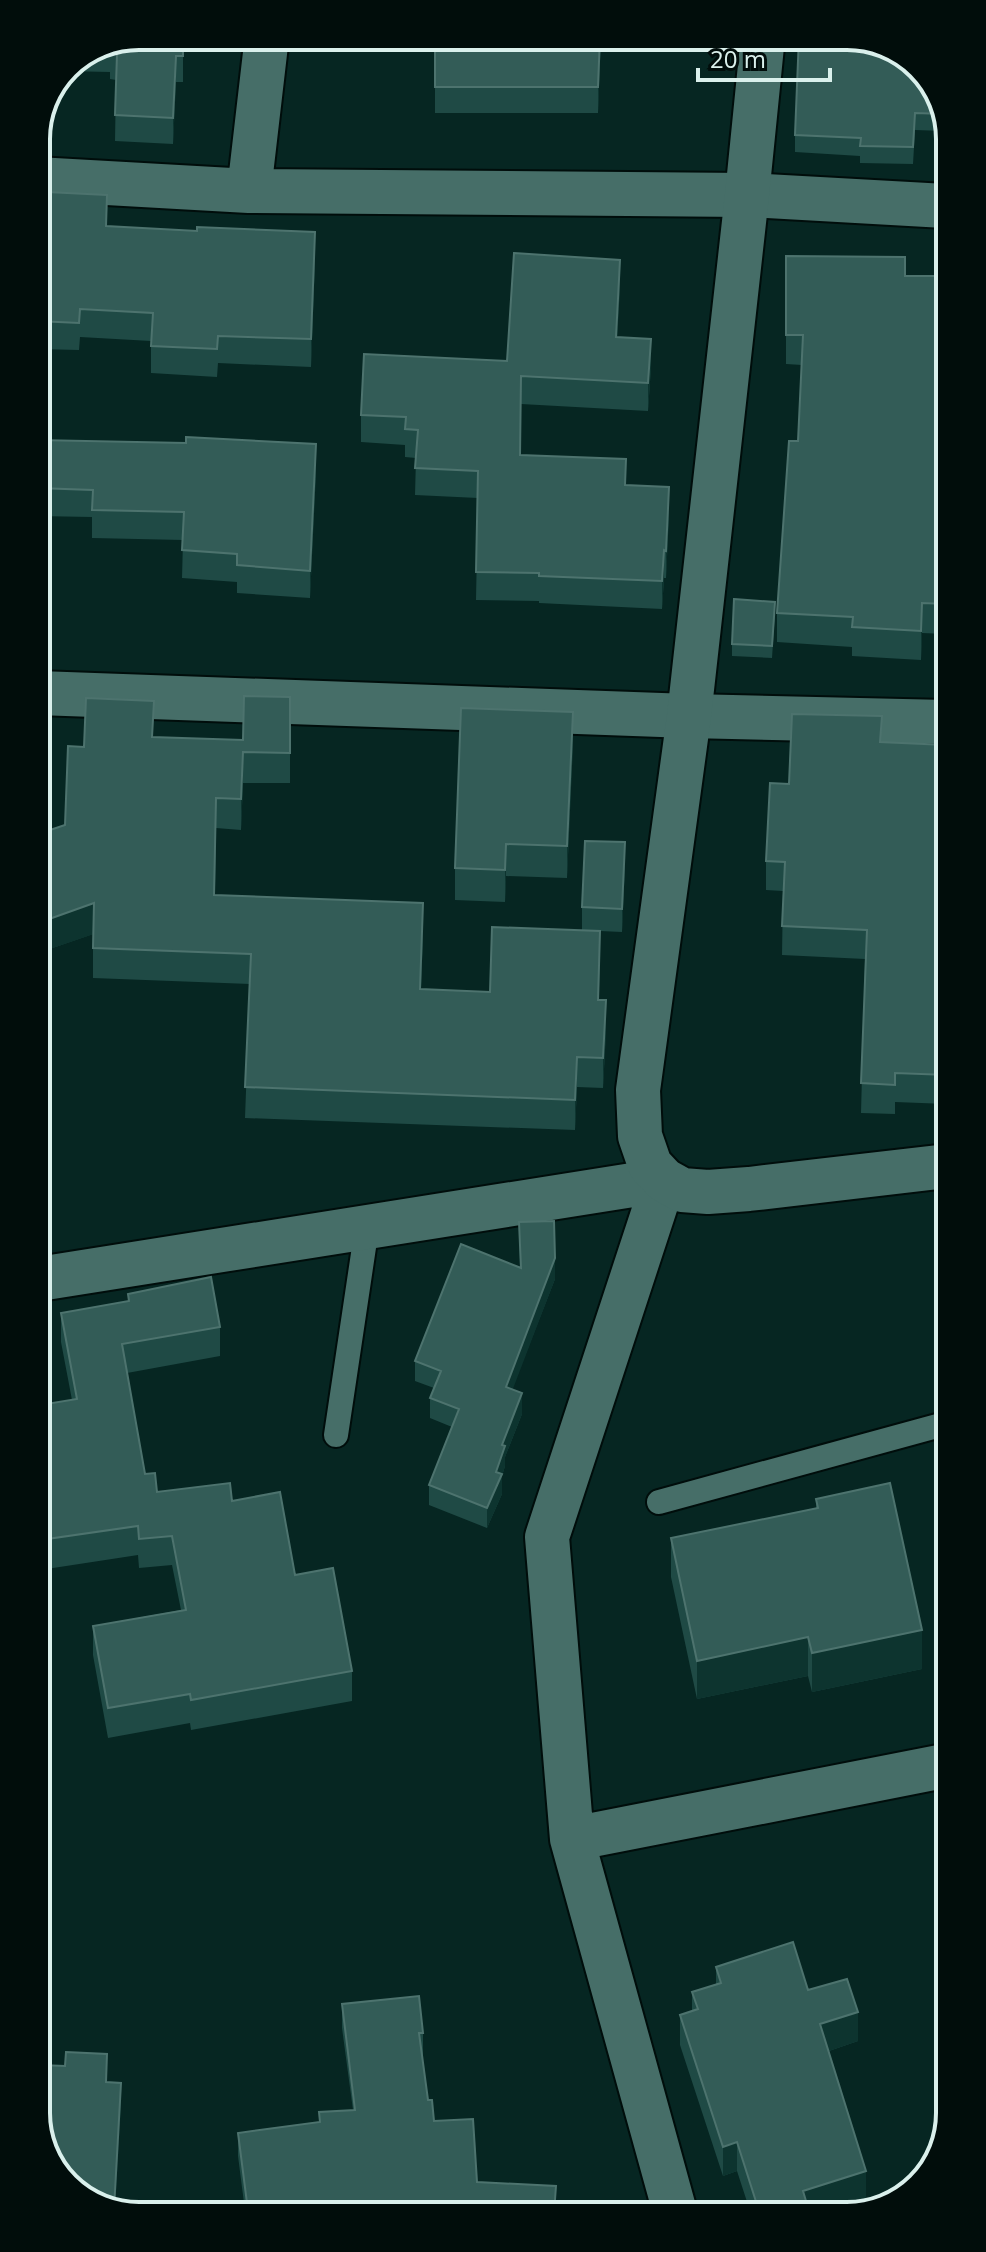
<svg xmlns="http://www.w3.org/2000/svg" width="986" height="2252" font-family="'Open Sans',sans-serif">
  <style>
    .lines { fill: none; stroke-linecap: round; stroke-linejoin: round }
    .service-casing { stroke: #000d0b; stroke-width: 28 }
    .minor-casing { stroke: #000d0b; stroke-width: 48 }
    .tertiary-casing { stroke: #000d0b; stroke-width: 48 }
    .service { stroke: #466e68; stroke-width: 24 }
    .minor { stroke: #466e68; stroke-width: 44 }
    .tertiary { stroke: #466e68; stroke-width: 44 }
    .wall { fill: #1f4a45 }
    .shaded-wall { fill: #0d342f }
    .building { fill: #335c57; stroke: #4d736e; stroke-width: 2 }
    .rim { fill: none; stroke: #daf0ec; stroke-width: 4 }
  </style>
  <rect width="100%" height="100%" fill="#062622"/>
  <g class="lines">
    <defs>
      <path id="service" d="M336,1435l31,-208
        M659,1502l289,-79"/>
      <path id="minor" d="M36,179l213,12 498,4 198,11
        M249,191l18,-155
        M38,693l651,23 257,6
        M39,1279l625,-99 -117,357 25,302 103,373
        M572,1839l377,-74"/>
      <path id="tertiary" d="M763,36l-16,159 -58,521 -51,374 2,46 10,29 14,15 18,10 26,2 41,-3 198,-23"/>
    </defs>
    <use href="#service" class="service-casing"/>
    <use href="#minor" class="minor-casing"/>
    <use href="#tertiary" class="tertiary-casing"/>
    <use href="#service" class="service"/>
    <use href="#minor" class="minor"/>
    <use href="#tertiary" class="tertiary"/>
  </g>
  <path class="wall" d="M139,36h44v46h-7l-3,62 -58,-3 1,-61 -6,-1v-7l-46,-1 2,-5z
    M435,36h166l-3,77h-163z
    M944,105v26l-29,-1 -2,34 -53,-1v-7l-65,-4v-17z
    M107,226l208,34 -4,107 -93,-4 -1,14 -66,-4v-32l-71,-4 -1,13 -42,-1 -1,-104 9,1z
    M786,256l119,20h40l1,358 -24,-1 -1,27 -69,-4v-9l-75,-5v-29l21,-172 4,-76 -16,-1z
    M620,287l-3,51 34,29 -3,44 -127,-7 -1,51 106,30 43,30 -3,63h-2l-2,31 -123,-6v-2l-63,-1 2,-102 -63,-3 1,-37 -11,-1v-12l-44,-3v-27l146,-54z
    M37,440l279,32 -6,126 -73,-5v-11l-55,-4 1,-38 -91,-2v-21l-55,-1z
    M775,613l-3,45 -40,-2v-12z
    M290,697v86h-47l-2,47 -25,-2 -1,67 208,39 -2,55 69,3 92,-62v-23l43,-42 -3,67 -22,-1 -1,69 7,31 -3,57 -26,-1 -2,43 -330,-12 5,-134 -157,-6v-44l-55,19v-119l27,-9 19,-78 70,-10 89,3z
    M882,742l64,3 1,359 -52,-2v12l-34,-1 4,-154 -83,-4 1,-64 -17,-1v-29l23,-77z
    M573,744l-6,134 -61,-2 -1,26 -50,-2v-32z
    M519,1222l36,57 -43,110 10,25 -17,43v9l-3,10v18l-15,34 -58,-23v-20l23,-58 -22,-9v-20l4,-10 -19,-7v-20l105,-93z
    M128,1294l92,33v29l-93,17 18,101 12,18 75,9 63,74 57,96v30l-161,29 -1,-7 -82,15 -15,-83v-29l88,-16 -9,-45 -33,3 -1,-13 -98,15v-166l32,-4 -11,-58v-29l67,-12z
    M816,1499l106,170 -110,23 -4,-16 -111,23 -26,-122v-39l145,-30z
    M949,1626v67l-4,1 -9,-42v-23z
    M716,1967l92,23 50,51 -29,10 37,149 -33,11h-83l-13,-40 -14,5 -43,-131v-30l12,-4v-19l24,-8z
    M342,2004l81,29v23h-1l6,44 6,21 43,61 79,4 -1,27 -347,2 36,-12 -6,-47v-23l81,-11 34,-12 -11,-82z"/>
  <path class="shaded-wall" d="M600,36h1l-3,77v-26z
    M176,56v26l-3,62v-26z
    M315,232v28l-4,107v-28z
    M620,260v27l-4,78v-28z
    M651,339v28l-3,44v-28z
    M316,444v28l-6,126v-27z
    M669,487v28l-3,63v-27z
    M664,550v28l-2,31v-28z
    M922,603v30l-1,27v-29z
    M573,712v32l-6,134v-32z
    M243,752v31l-2,47v-31z
    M625,842v23l-3,67v-23z
    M506,844v32l-1,26v-32z
    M94,903v31l-56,19v-30z
    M423,903v31l-3,85v-30z
    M600,931v30l-2,69v-30z
    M606,1000v31l-3,57v-30z
    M577,1057v30l-2,43v-30z
    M555,1258v21l-49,128v-20z
    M522,1393v21l-17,43v9l-3,10v18l-15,34v-20l15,-63z
    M922,1630v39l-110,23v-39z
    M808,1637v39l-111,23v-38z
    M949,1670v23l-4,1v-23z
    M858,2012v29l-38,13v-30z
    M121,2083v23l-6,104 -1,-1z
    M737,2142v29l-14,5v-29z
    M866,2171v29l-33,11h-30v-20z"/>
  <path class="building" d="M139,36h44v20h-7l-3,62 -58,-3 2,-61h-7l1,-6z
    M435,36h165l-2,51h-163z
    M799,36h56l55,21 34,48v9l-29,-1 -2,34 -53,-1 1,-8 -66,-3z
    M47,192l60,3 -1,31 91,5v-4l118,5 -4,107 -93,-3 -1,13 -66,-3 2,-33 -73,-4 -1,14 -42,-2 -1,-76 9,1z
    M514,253l106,7 -4,77 35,2 -3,44 -127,-7 -1,79 106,4 -1,26 44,2 -3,64 -2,-1 -2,31 -123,-5v-3l-63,-1 2,-101 -63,-3 3,-38 -13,-1 1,-12 -45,-2 3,-61 143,7z
    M786,256l119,1v19h40l1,328 -24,-1 -1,28 -69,-4 1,-10 -76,-4 12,-172h9l5,-106h-17z
    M186,437l130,7 -6,127 -73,-6v-11l-55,-4 2,-38 -92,-2 1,-20 -56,-2v-48l149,3z
    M734,599l41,3 -3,44 -40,-2z
    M244,696l46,1v56l-47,-1 -2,47 -25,-1 -2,97 209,8 -3,86 70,3 2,-65 108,4 -2,69h8l-3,58 -26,-1 -2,43 -330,-13 6,-133 -158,-6 1,-45 -56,20v-89l27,-9 3,-79 16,1 2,-49 68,3 -2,36 91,3z
    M461,708l112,4 -6,134 -61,-2 -1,26 -50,-2z
    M792,714l90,2 -2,26 66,3 1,330 -52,-2v12l-34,-2 6,-153 -85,-4 3,-64 -19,-1 4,-78 19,1z
    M585,841l40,1 -3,67 -40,-2z
    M554,1221l1,37 -49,129 16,6 -20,52 3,1 -9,26 6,2 -15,34 -58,-23 30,-76 -29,-11 11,-27 -26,-10 46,-117 60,24 -2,-46z
    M211,1277l9,50 -98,17 23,130 10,-1 2,19 73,-9 2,18 48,-9 15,83 38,-7 19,103 -161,29 -1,-6 -82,14 -15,-82 93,-16 -14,-74 -33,3 -1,-13 -98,14v-135l37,-6 -16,-86 68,-12 -1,-7z
    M890,1483l32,147 -110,23 -4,-16 -111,24 -26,-123 147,-30 -2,-9z
    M949,1626v44l-4,1 -9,-42z
    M793,1942l15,48 39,-11 11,33 -38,12 46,147 -63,20 6,20h-50l-22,-69 -14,5 -43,-132 18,-6 -6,-17 29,-9 -5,-16z
    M419,1996l4,37h-4l9,67h4l2,21 39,-2 4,63 79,4 -2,27 -346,2v-12h39l-9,-70 82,-11 -1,-10 36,-2 -13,-106z
    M66,2052l41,2 -1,28 15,1 -7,126 -38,-14 -34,-48 -1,-82 24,1z"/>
  <path d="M0 0H986V2252H0ZM139 50H847A89 89 0 0 1 936 139V2113A89 89 0 0 1 847 2202H139A89 89 0 0 1 50 2113V139A89 89 0 0 1 139 50Z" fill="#010d0b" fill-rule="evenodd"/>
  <path class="rim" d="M139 50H847A89 89 0 0 1 936 139V2113A89 89 0 0 1 847 2202H139A89 89 0 0 1 50 2113V139A89 89 0 0 1 139 50Z"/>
  <path d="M698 68v12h132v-12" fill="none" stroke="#daf0ec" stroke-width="4"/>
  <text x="710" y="68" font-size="24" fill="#daf0ec" stroke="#010d0b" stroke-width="6" paint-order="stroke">20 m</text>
</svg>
